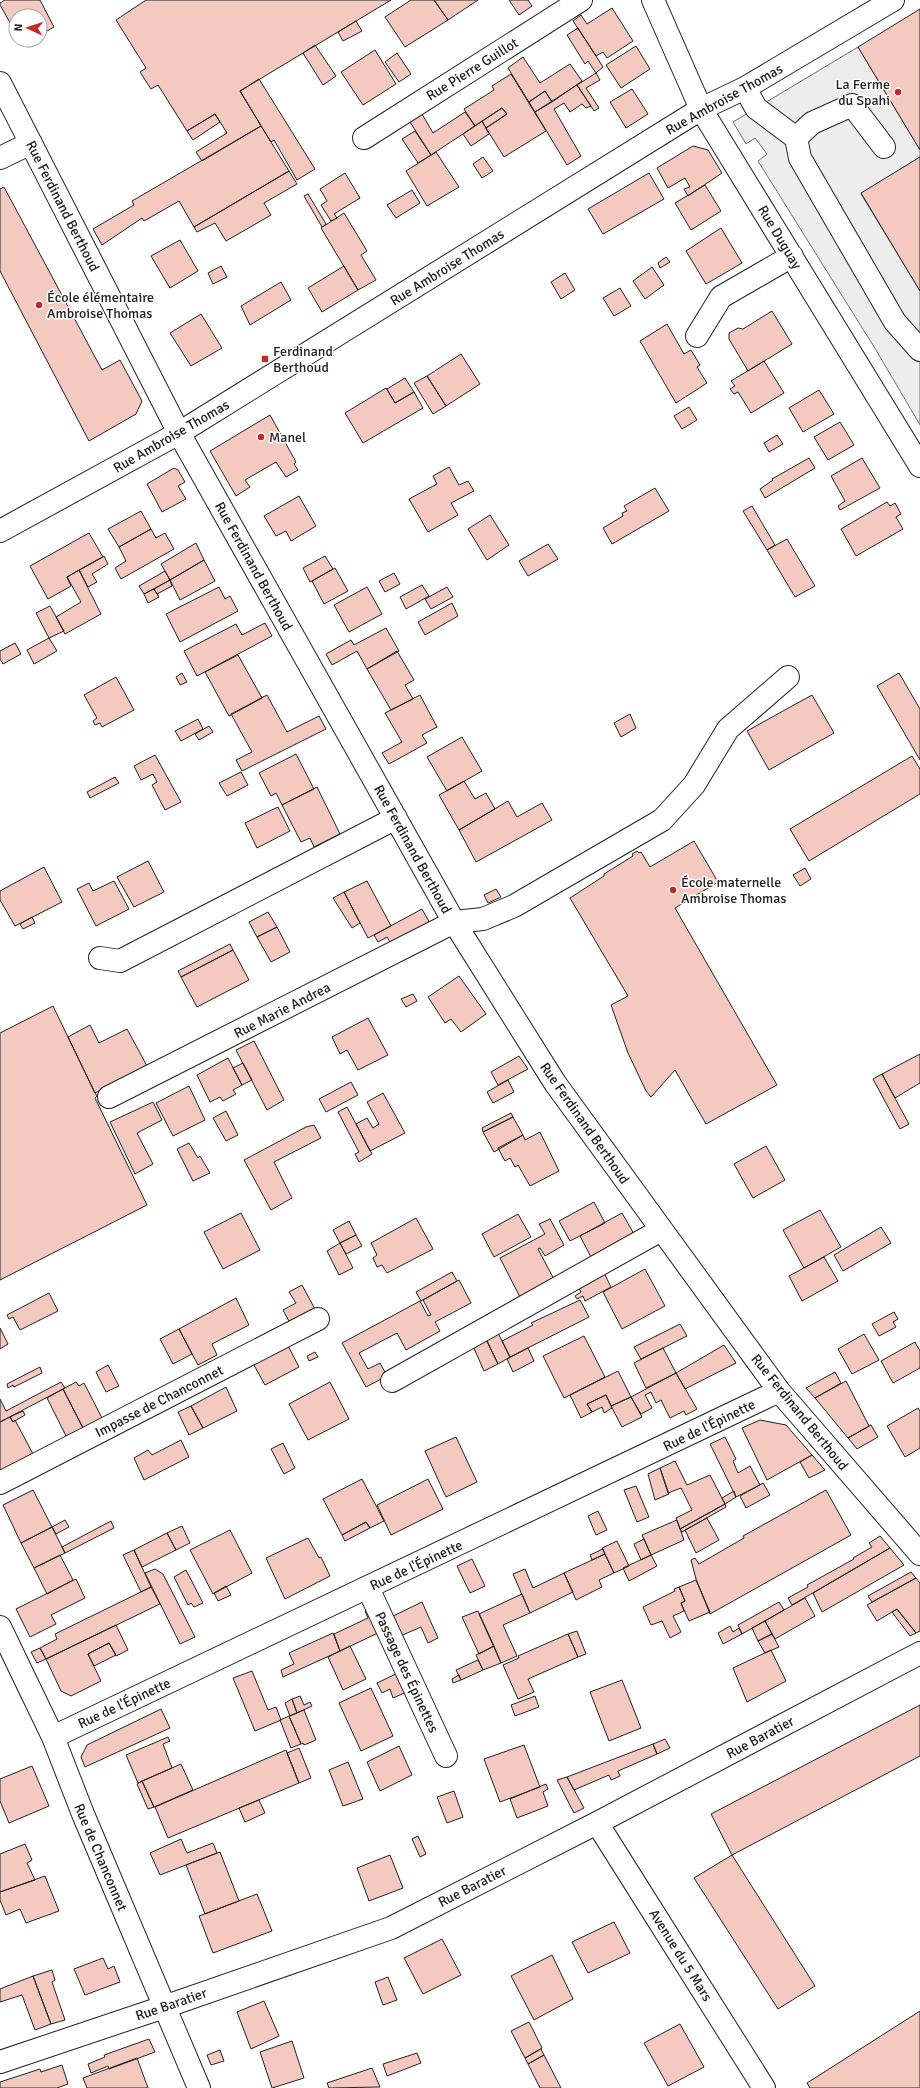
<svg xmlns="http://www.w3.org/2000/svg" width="920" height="2088" font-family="Signika,sans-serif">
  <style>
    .parking { fill: #ededed; stroke: #6f6f6f }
    .building { fill: #f3c9c0; stroke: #222 }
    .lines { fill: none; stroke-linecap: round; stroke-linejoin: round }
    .minor-casing { stroke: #222; stroke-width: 24 }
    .minor { stroke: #fff; stroke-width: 22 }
    .poi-dot { fill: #c62828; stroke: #fff; stroke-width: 1.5 }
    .labels { text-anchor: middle; stroke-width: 3; stroke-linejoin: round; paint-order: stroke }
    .street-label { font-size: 14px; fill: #222; stroke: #fff }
    .poi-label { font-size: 14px; fill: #222; stroke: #fff; text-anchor: start }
  </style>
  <rect width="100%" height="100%" fill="#fff"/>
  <path class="parking" d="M858,47l62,103v7l-59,37 59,97v134l-44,-75 -118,-189 9,-7 -12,-16 -9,6 -13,-22z"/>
  <path class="building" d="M5,0h35l14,27 -14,8v-19h-24v17l-16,-28v-2z
    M146,0h245l-151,91 21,35 -59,35 -6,-9 31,-19 -12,-19 -28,17 -29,-46 -7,4 -11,-17 6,-4 -30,-48z
    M411,0h23l14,20 -43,27 -20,-30z
    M434,0h44l-30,20z
    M509,0h19l4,6 -13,9z
    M612,8l21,33 -26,17 -4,-6 -7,4 -23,-35 8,-6 6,9z
    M920,9v141l-62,-103z
    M356,21l6,10 -19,10 -5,-9z
    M578,28l25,39 -7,6 -8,-12 -3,3 -18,-29z
    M315,45l21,31 -13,9 -20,-32z
    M636,46l14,23 -29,19 -15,-23z
    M375,50l21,34 -33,21 -22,-33z
    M397,53l14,21 -12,8 -14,-20z
    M523,57l17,26 30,-19 12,17 -30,21 -7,-11 -16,11 -21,-34z
    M596,73l4,7 -14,8 13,20 -5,3 -17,-26z
    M511,74l35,57 -42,26 -18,-29 21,-14 -5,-6 -27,18 -11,-17 30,-19 -2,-4z
    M259,79l56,90 -18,11 -23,-40 -3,2 -31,-51z
    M577,85l14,21 -5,2 -4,-4 -12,8 -6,-9 -10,6 27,47 -14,9 -32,-53z
    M632,89l16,25 -22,14 -16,-26z
    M545,91l7,11 -17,10 -6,-10z
    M502,108l5,6 -21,14 -4,-7z
    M465,112l10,14 -44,29 -21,-33 12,-8 11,19z
    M215,114l5,8 -27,18 -6,-9z
    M482,121l7,13 -18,12 -8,-12z
    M261,126l28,45 -95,56 -15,-26 -35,20 -2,-3 -40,27 -9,-16 41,-24 -2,-4z
    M415,131l16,24 -13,8 -16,-24z
    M693,146l15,4 14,23 -34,23 -4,-7 6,-2 -5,-9 -17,10 -11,-20z
    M436,152l23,35 -32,19 -21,-35z
    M483,157l10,14 -11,7 -9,-14z
    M920,157v134l-59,-98z
    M289,171l8,13 -33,19 7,12 -45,26 -11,-18 -18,9 -3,-5z
    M345,173l15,25 -26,16 3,4 -6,3 -10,-16 6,-4 -7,-12z
    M649,173l15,26 -61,35 -15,-25z
    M705,185l16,26 -30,19 -16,-27z
    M4,187l98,183 18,-10 22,41 -6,13 -47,27 -89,-170v-82z
    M412,190l8,13 -24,15 -9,-13z
    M308,194l18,30 -4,3 -18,-31z
    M344,213l23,38 -6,4 15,25 -18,10 -37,-62z
    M721,228l21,35 -36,21 -20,-33z
    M180,240l18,31 -28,17 -19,-32z
    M666,257l4,5 -10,6 -2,-5z
    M221,266l6,11 -14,7 -5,-11z
    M344,266l14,24 -36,22 -14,-24z
    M652,267l12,18 -19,14 -12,-18z
    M565,273l10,17 -14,9 -10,-17z
    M281,282l10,18 -41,25 -9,-19z
    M620,288l11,18 -17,10 -11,-18z
    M772,311l20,33 -44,27 -19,-32v-6l9,-5 5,1z
    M201,314l21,34 -31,18 -21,-33z
    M667,324l17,30 7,-4 9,15 -3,2 10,16 -31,20 -36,-62z
    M461,354l19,30 -34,22 -19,-30z
    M764,361l20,32 -33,20 -13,-21 -4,2 -4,-5 5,-3 -4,-5z
    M427,376l19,30 -13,8 -19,-31z
    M405,378l9,14 -19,11 -8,-14z
    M386,388l9,15 19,-11 9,16 -60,35 -18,-30z
    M819,390l15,24 -31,18 -14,-24z
    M689,407l8,13 -15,9 -8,-13z
    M270,415l26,47 -2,2 4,6 -12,7 -10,-15 -31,18 5,7 -14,9 -26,-45z
    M840,422l14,23 -26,15 -14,-23z
    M777,435l6,9 -14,8 -5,-9z
    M809,458l6,10 -50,30 -5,-9 13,-9 -1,-1z
    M862,458l18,30 -40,22 -2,-4 7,-5 -14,-25z
    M449,467l10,18 9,-4 6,10 -23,12 7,12 -30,17 -19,-33 28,-15 -4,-8z
    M174,468l4,2 7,12 -7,4 8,13 -24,13 -15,-28z
    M655,488l14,23 -57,33 -9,-16 20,-12 -1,-3 5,-2 -3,-5z
    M299,496l17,30 -25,15 -5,-10 -10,5 -12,-20z
    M887,502l3,4 5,-3 6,11 -5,3 7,12 -47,27 -15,-27z
    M752,506l23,39 -8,5 -24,-39z
    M141,511l10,18 -32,18 -11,-18z
    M490,515l19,30 -22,15 -19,-31z
    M151,529l5,9 9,-5 9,16 -53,30 -6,-11 11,-7 -7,-14z
    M89,533l14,24 -36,20 4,9 -23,13 -18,-33z
    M787,539l28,47 -20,11 -28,-47z
    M196,543l8,17 -34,20 -9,-16z
    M548,544l10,15 -30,17 -9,-15z
    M104,556l4,8 -16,10 5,8 -9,5 -9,-17z
    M325,556l8,13 -23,13 -7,-14z
    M204,560l11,21 -35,19 -10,-20z
    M335,568l13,23 -24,13 -12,-23z
    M79,570l22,44 -36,20 -9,-17 25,-15 -14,-25z
    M165,571l5,9 -26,14 -5,-8z
    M394,573l6,11 -15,8 -6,-11z
    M170,580l2,6 -15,8 -3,-5z
    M422,585l7,11 -23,13 -6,-12z
    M219,587l6,12 5,-3 8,15 -58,31 -14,-28z
    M367,587l15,27 -33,18 -15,-27z
    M447,587l6,10 -22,12 -6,-10z
    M154,589l5,8 -11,6 -4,-9z
    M452,603l6,13 -33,19 -7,-13z
    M50,606l14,25 -15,7 -13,-25z
    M265,623l7,13 -75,40 -13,-25 52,-27 6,11z
    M386,628l13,23 -32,18 -10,-18 -25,14 -6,-11 25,-14 3,5z
    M49,638l8,13 -23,13 -7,-14z
    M15,643l6,11 -18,10 -3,-5v-8z
    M397,651l17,29 -9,5 8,14 -22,11 -24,-41z
    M238,655l24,43 -33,18 -24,-44z
    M182,673l5,9 -7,3 -4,-8z
    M899,673l21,36v51l-43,-74z
    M116,677l18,33 -32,17 -2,-4 -5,2 -2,-4 4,-3 -13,-23z
    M267,695l20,37 32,-16 7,13 -84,42 -6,-11 16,-8 -21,-38z
    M420,695l17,32 -15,8 5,8 -38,21 -7,-11 20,-11 -17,-29z
    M812,695l22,38 -65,37 -22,-39z
    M630,714l6,14 -15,9 -7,-14z
    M198,719l5,10 -22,12 -6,-10z
    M209,726l4,6 -14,8 -4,-6z
    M462,737l20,34 -35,20 -20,-34z
    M296,754l18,35 -32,16 -6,-12 -5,3 -12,-23z
    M155,755l26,47 -16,8 -13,-25 5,-3 -4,-8 -12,6 -7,-14z
    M912,756l8,13v25l-111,67 -19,-32z
    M241,772l7,13 -21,11 -8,-13z
    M115,777l4,6 -29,15 -3,-6z
    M464,781l11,18 11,-6 9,16 -36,21 -20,-35z
    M317,787l23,47 -26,13 -4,-9 -9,4 -19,-37z
    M508,801l9,16 25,-14 10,17 -76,42 -17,-32z
    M278,807l12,24 -33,17 -12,-25z
    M694,841l24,41 -43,26 102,177 -71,39 -31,-54 -24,27 -5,-6 -18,-38 -17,-48 17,-9 -58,-98 34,-22v-2l29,-18 -1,-2 5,-3 2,2 2,-1 9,15z
    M148,861l16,31 -30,15 -17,-30z
    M44,867l18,35 -47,24 -15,-26v-9z
    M805,868l6,11 -11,7 -7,-11z
    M114,881l15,28 -33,17 -19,-37 12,-6 4,8z
    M367,881l24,45 -23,12 -24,-46z
    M496,889l5,8 -13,6 -4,-8z
    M344,892l16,31 -8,5 -19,-30z
    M422,909l10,18 -39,20 -6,-10 -9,5 -4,-7z
    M268,912l9,15 -20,10 -8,-15z
    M32,917l3,6 -12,6 -3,-5z
    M277,927l13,25 -19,10 -14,-25z
    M230,944l3,6 -52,27 -3,-6z
    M233,950l16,30 -52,27 -16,-30z
    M459,976l27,38 -25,18 -10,-13 -6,4 -17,-26z
    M413,994l4,7 -11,6 -5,-8z
    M53,1006l42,87 2,3 -2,2 52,107 -147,75v-247z
    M368,1018l20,37 -30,15 -11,-20 -7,4 -8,-17z
    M90,1025l9,18 28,-14 20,37 -52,27 -27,-56z
    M254,1041l30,59 -17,10 -31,-60z
    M920,1054v29l-25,15 -13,-24z
    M519,1056l9,13 -30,16 -7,-13z
    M228,1058l14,27 -9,5 3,4 -13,7 -3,-4 -10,5 -13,-27z
    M243,1063l9,17 -10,5 -9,-17z
    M882,1074l27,50 -9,5 -27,-50z
    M508,1080l6,12 -21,11 -6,-11z
    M351,1082l7,13 -32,17 -7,-13z
    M189,1086l16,34 -32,16 -17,-33z
    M383,1093l22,40 -35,18 -14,-27 11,-6 6,10 6,-4 -12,-22z
    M153,1102l9,18 -25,13 16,31 -18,10 -25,-52z
    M347,1107l25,47 -13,8 -4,-8 4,-2 -21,-40z
    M226,1111l12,24 -12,6 -13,-23z
    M511,1113l2,4 -30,15 -1,-4z
    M513,1117l10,18 -29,17 -11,-20z
    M314,1125l7,13 -47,24 18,36 -21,12 -27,-50 62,-33z
    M540,1132l19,39 -29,15 -12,-21 -3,2 -5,-9 -5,3 -7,-13 25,-13 2,5z
    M189,1143l9,15 2,-2 10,17 -17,8 -16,-32z
    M766,1146l19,34 -32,18 -19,-34z
    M594,1202l11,21 -35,18 -11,-20z
    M820,1210l21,37 -37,21 -21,-38z
    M241,1213l19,37 -37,19 -19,-37z
    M622,1213l12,21 -43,23 -11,-21z
    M518,1214l13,23 -37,20 -12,-23z
    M416,1218l17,31 -46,24 -5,-8 -5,2 -4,-9 4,-3 -6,-12z
    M550,1219l14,26 -19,11 -5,-8 -2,1 18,34 -34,18 -22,-43 45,-24 -6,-10z
    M349,1221l7,14 -16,8 -7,-13z
    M881,1227l10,16 -48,28 -9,-16z
    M356,1235l6,11 -16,8 -6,-11z
    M340,1243l13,25 -14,7 -12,-24z
    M824,1257l14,24 -36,20 -13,-25z
    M645,1269l20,37 -43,23 -19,-37z
    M452,1272l5,9 -36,20 -5,-9z
    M604,1273l7,14 -26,14 -2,-5 -6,3 -2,-3 6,-4 -3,-5z
    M459,1280l12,23 -36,19 5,9 -34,19 -9,-17 -38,20 9,16 12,-6 7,13 -21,11 -24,-44 78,-42 8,15 3,-1 -8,-15z
    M302,1285l14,26 -25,14 -8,-15 13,-7 -7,-11z
    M49,1293l9,18 -38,19 -7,-13 -4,2 -2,-4z
    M236,1298l13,27 -37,19 5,11 -19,10 -19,-36z
    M580,1300l9,17 -79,40 -8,-16 31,-16 -2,-2z
    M894,1312l4,7 -5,3 3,5 -17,9 -7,-12z
    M680,1324l7,12 -46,23 -7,-12z
    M0,1328l8,16 -8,5z
    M179,1329l13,25 -19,10 -13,-25z
    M498,1333l12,24 -12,7 -12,-25z
    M864,1334l15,26 -27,14 -14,-25z
    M584,1336l21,41 -41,21 -21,-42z
    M486,1339l12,25 -14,7 -11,-25z
    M285,1340l14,27 -34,18 -15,-27z
    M915,1342l5,9v17l-27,15 -12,-22z
    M724,1345l12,18 -51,26 -9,-16z
    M528,1348l6,13 -21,11 -6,-13z
    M663,1348l13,25 -30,15 -12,-25z
    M315,1352l3,5 -9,4 -2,-5z
    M108,1365l11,21 -13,6 -10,-20z
    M40,1367l2,6 -28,14 -1,-2 -5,3 -1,-4z
    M618,1371l13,26 -20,9 -5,-11 -19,9 5,8 -11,6 -11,-23z
    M835,1372l6,11 -26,15 -9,-10z
    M676,1373l21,36 -11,6 -2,-4 -14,7 -9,-18 -5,3 -5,-11 -6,3 7,13 -11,6 -10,-17z
    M846,1381l23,45 -21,12 -33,-40z
    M61,1382l4,6 -65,34v-23l6,12z
    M76,1382l3,4 5,-3 18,35 -19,10 -20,-39z
    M330,1382l19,37 -41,21 -19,-36z
    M226,1387l11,24 -34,17 -12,-22z
    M63,1389l20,39 -17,8 -19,-38z
    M606,1395l6,13 -8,5 -2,-6 -10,5 -5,-8z
    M631,1397l11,20 -20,10 -11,-21z
    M191,1406l12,22 -14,7 -11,-23z
    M918,1408l2,3v37l-15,9 -18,-31z
    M23,1411l2,4 -12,7 -3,-5z
    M10,1417l3,5 2,-2 18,34 -33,17v-49z
    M760,1420l26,5 26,30 -45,25 -25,-52z
    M871,1425l7,12 -21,12 -9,-11z
    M456,1437l21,45 -31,15 -21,-46z
    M725,1437l11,22 -3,2 5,12 12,-7 10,19 -24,12 -26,-53z
    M181,1440l8,17 -45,23 -10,-22 14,-8 4,5z
    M283,1443l12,25 -11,6 -13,-25z
    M812,1455l13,15 -16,8 -9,-16z
    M675,1461l12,24 23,-10 15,29 -45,25 -4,-11 16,-8 -11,-22 -13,5 -8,-25z
    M660,1468l9,26 -14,6 -7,-26z
    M362,1479l22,42 -14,7 -4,-6 -24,13 -19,-36z
    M428,1479l15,30 -52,26 -14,-30z
    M763,1483l7,12 -24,13 -6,-12z
    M636,1486l13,31 -12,5 -13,-32z
    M33,1490l19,37 -31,16 -18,-38z
    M826,1490l25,45 -141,79 -14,-35 -5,-19 4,-2 4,6 45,-26 -1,-2z
    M734,1491l2,6 -11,7 -3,-6z
    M725,1504l1,3 -44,25 -2,-3z
    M598,1511l9,19 -11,5 -8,-19z
    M707,1518l12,22 -23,13 -11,-23z
    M65,1520l4,7 -13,7 -4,-7z
    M677,1520l7,20 -33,15 -9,-20z
    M111,1521l3,7 -49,25 -3,-6z
    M366,1522l4,6 -25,13 -3,-6z
    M182,1526l8,17 -14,7 -9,-17z
    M52,1527l13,26 -31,15 -13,-25z
    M230,1530l22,43 -39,21 -23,-44z
    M167,1533l9,17 -34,17 -8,-17z
    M880,1536l10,12 -98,57 -4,-7 20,-11 -1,-2 47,-26 -1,-1 19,-11 -3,-4z
    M308,1538l11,20 2,-1 9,19 -45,23 -19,-41z
    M644,1539l7,16 -10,5 -7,-16z
    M617,1541l12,25 -15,7 -12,-25z
    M890,1548l14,17 -82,47 -9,-19z
    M603,1549l2,5 -13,6 -2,-5z
    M134,1550l17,37 -10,5 -18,-37z
    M605,1554l9,19 -15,7 3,7 -26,13 -12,-27z
    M60,1555l13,25 -26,14 -13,-26z
    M651,1555l6,11 -28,15 -6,-13z
    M472,1559l13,27 -15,7 -13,-27z
    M155,1569l8,5 32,63 -15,7 -35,-71z
    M525,1569l8,19 31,-15 9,19 -43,21 -17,-39z
    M186,1570l17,33 -9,4 -3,-4 -3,2 -14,-28z
    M911,1572l5,6 -44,24 -4,-6z
    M916,1578l4,5v48l-4,2 -19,-24 -20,12 -10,-16z
    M76,1579l9,19 -34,17 5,9 -26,13 -14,-28z
    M696,1580l14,32 -21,9 -8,-18 4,-2 -6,-14z
    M226,1586l5,9 -13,6 -4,-8z
    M151,1587l9,17 -114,55 -6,-11 17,-9 -2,-5z
    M679,1587l6,14 -4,2 3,8 -11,5 8,16 -11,6 -8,-17 -11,4 -8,-18 32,-16 -1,-2z
    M522,1594l8,19 -27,12 14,31 -16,7 -22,-49z
    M805,1598l10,18 -40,23 -10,-18z
    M422,1602l16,36 -10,5 -7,-16 -23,10 -9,-19z
    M779,1602l5,8 -42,24 -4,-9z
    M370,1608l10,24 -40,19 -6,-17 34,-16 -3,-7z
    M897,1609l19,24 -6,3 -18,-24z
    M478,1611l16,35 -15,8 -17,-37z
    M765,1621l7,13 -14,7 -6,-13z
    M116,1625l12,25 -12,6 -7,-13 -21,11 13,27 -30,15 -10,-5 -15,-32z
    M730,1626l3,6 6,-4 3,6 -19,10 -5,-11z
    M577,1631l9,23 -8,3 -10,-23z
    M333,1633l7,18 -57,26 -2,-7 13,-6 -5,-11z
    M568,1634l10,23 -50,22 6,13 -16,7 -15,-34 16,-7 -1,-2z
    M772,1634l7,13 -14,6 -7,-12z
    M109,1643l7,12 -22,11 -6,-12z
    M350,1646l16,33 -23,11 -15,-33z
    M494,1646l7,17 -18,7 -7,-15z
    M40,1648l6,11 -9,4 -6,-11z
    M771,1650l15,31 -39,21 -14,-34z
    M478,1660l5,10 -22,10 -5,-10z
    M252,1671l16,39 8,-3 5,13 -26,11 -22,-53z
    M400,1672l9,19 -16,7 -3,-9 -8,4 -5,-10z
    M459,1675l2,5 -8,3 -1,-4z
    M622,1680l19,48 -32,13 -19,-49z
    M371,1688l22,48 -32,15 -22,-48z
    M300,1696l4,9 6,-3 2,4 -15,7 -5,-14z
    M535,1696l4,11 -24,9 -4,-11z
    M292,1699l5,14 -7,3 -5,-13z
    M920,1705v51l-188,99 -21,-41z
    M161,1709l9,19 -85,39 -4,-10 6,-12z
    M304,1710l12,30 -12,5 -1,-2 -2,1 -12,-28z
    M289,1716l12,28 -10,4 -11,-28z
    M168,1737l2,4 -7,3 9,24 -34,15 -12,-28z
    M665,1739l5,9 -13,6 -4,-10z
    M653,1744l4,10 -39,17 2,5 -9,4 -2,-5 -35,15 -7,-13z
    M524,1745l16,42 -40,15 -16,-43z
    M399,1746l13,29 -32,16 -13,-29z
    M299,1748l12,30 -12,5 -12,-30z
    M286,1750l13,33 -131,55 -13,-31z
    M348,1762l15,37 -20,7 -14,-36z
    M181,1764l12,26 -39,17 -12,-26z
    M32,1766l17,40 -40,17 -9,-22v-22z
    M567,1777l17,31 -10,5 -17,-33z
    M142,1781l12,26 -6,2 -11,-25z
    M546,1784l2,5 -5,3 5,14 -31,12 -7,-19z
    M454,1791l9,26 -16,6 -10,-26z
    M259,1800l6,13 -20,9 -6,-14z
    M418,1836l8,18 -6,3 -8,-18z
    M181,1839l6,14 26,-10 4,10 -57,22 -10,-22z
    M25,1844l7,16 -5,3 8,17 -35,12v-38z
    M220,1852l19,49 -34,13 -19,-49z
    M390,1855l13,33 -34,13 -12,-33z
    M732,1855l83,131 -37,23 -84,-131z
    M45,1876l14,35 -33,12 -6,-14 -14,6 -6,-15v-8z
    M257,1894l15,37 -59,22 -14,-37z
    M614,1922l16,31 -42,20 -16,-31z
    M442,1939l19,36 -38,19 -19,-36z
    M552,1955l21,44 -39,21 -23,-44z
    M103,1958l5,11 6,-3 6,16 -35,13 -11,-26z
    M52,1970l3,10 -3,2 13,38 -14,4 -18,-48z
    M33,1976l18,48 -16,6 -13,-35 -22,7v-13z
    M388,1977l9,23 -14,5 -8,-23z
    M264,2001l15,35 -28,13 -14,-37z
    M920,2011v77h-110l-3,-5z
    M529,2022l13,26 -17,10 -14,-27z
    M680,2024l24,43 -36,19 -24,-43z
    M149,2039l6,13 -46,17 -1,-3 -17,7 -3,-9 17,-7 -1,-2z
    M292,2041l12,37 -32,10 -12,-36z
    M541,2049l3,6 -16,9 -3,-6z
    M220,2050l4,11 -13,4 -4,-10z
    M417,2053l4,10 -34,13 -4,-12z
    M544,2055l17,33h-21l-12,-24z
    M137,2058l11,30h-61l-4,-10z
    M62,2065l6,19 -11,4h-57v-6l40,-13 1,3z
    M372,2068l8,19 -51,1 -2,-5z"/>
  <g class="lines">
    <defs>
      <path id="minor" d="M653,0l48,109 219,357
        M0,83l179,350 275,489 101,161 224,308 141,163
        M745,88l11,20 40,30
        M364,138l217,-138
        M884,147l-32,-42 -40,18 -16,15 4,20 95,164 25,28
        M0,158l31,-15
        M697,336l24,-39 71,-41
        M0,531l179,-98 522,-324 44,-21 148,-88
        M100,958l20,3 276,-143
        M109,1097l345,-175 29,-3 31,-13 148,-86 32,-35 34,-56 60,-52
        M392,1381l269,-151
        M0,1483l318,-164
        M368,1588l78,168
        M0,1627l53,110 30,77 116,274
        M53,1737l726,-346
        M597,1823l167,265
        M0,2062l164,-55 227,-79 206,-105 323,-170"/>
    </defs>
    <use href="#minor" class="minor-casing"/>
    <use href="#minor" class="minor"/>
  </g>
  <g class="poi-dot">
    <circle cx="898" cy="92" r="4"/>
    <circle cx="39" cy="305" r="4"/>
    <rect x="261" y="355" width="8" height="8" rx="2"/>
    <circle cx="261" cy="437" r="4"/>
    <circle cx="673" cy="890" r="4"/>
  </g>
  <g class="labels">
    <g class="street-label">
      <text transform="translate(472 69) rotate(-32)" y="5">Rue Pierre Guillot</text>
      <text transform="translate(724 99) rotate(-29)" y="5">Rue Ambroise Thomas</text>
      <text transform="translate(63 206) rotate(63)" y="5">Rue Ferdinand Berthoud</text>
      <text transform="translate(780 237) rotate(59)" y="5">Rue Duguay</text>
      <text transform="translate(447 267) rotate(-32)" y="5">Rue Ambroise Thomas</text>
      <text transform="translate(171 436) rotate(-30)" y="5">Rue Ambroise Thomas</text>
      <text transform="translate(254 566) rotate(61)" y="5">Rue Ferdinand Berthoud</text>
      <text transform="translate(413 849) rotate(61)" y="5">Rue Ferdinand Berthoud</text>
      <text transform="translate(282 1010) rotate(-27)" y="5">Rue Marie Andrea</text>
      <text transform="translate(585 1123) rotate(55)" y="5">Rue Ferdinand Berthoud</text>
      <text transform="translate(159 1401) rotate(-27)" y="5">Impasse de Chanconnet</text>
      <text transform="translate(800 1412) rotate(51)" y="5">Rue Ferdinand Berthoud</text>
      <text transform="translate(709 1425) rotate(-26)" y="5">Rue de l'Épinette</text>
      <text transform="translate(416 1565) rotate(-25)" y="5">Rue de l'Épinette</text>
      <text transform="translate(407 1672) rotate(65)" y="5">Passage des Épinettes</text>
      <text transform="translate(124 1703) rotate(-25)" y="5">Rue de l'Épinette</text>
      <text transform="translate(760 1737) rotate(-28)" y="5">Rue Baratier</text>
      <text transform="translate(101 1857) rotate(67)" y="5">Rue de Chanconnet</text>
      <text transform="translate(472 1886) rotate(-27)" y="5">Rue Baratier</text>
      <text transform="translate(681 1955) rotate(58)" y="5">Avenue du 5 Mars</text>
      <text transform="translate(171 2004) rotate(-19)" y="5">Rue Baratier</text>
    </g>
    <g class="poi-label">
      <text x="890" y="89" text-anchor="end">La Ferme<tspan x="890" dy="16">du Spahi</tspan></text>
      <text x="47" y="302">École élémentaire<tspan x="47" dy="16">Ambroise Thomas</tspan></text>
      <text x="273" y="356">Ferdinand<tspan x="273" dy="16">Berthoud</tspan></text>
      <text x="269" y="442">Manel</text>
      <text x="681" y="887">École maternelle<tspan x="681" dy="16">Ambroise Thomas</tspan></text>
    </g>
  </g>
  <g transform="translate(28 28) rotate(273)"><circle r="19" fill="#ffffff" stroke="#a7a7a7"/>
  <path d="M0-3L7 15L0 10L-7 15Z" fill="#c62828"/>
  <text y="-6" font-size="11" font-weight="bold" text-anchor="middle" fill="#222222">N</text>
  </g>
</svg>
